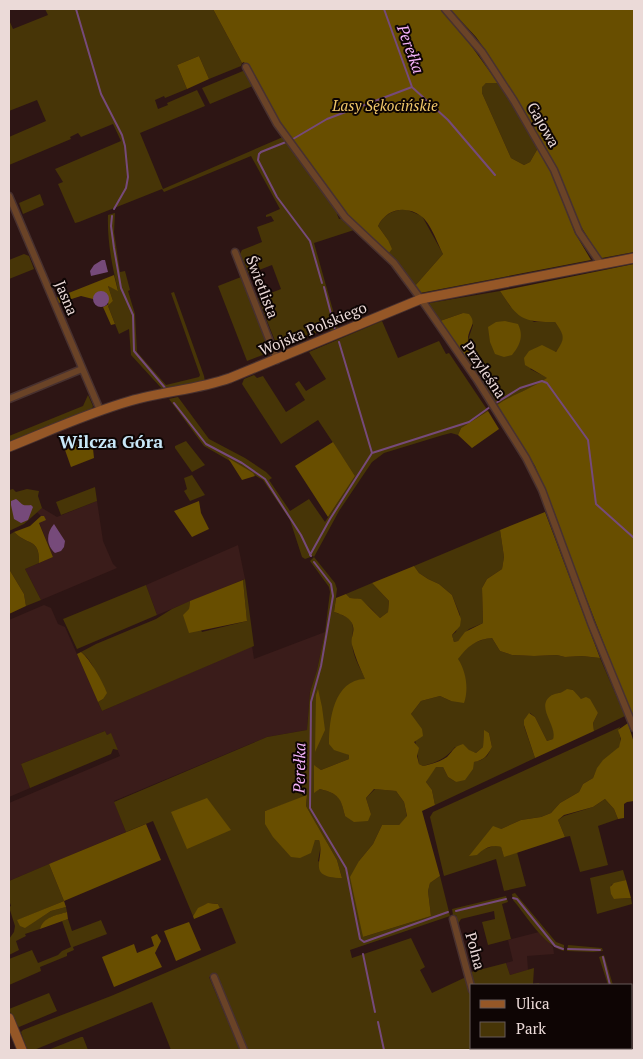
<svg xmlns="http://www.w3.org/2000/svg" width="643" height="1059" font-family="'PT Serif',serif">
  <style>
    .built { fill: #3a1c1a }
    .green { fill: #473507; fill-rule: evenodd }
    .forest { fill: #684e00 }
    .water { fill: #764a7a }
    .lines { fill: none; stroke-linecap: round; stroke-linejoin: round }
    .stream { stroke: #764a7a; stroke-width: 2 }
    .street-casing { stroke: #48312f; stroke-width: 9 }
    .secondary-casing { stroke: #48312f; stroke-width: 11 }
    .street { stroke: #6a4327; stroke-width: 6 }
    .secondary { stroke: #955727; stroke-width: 9 }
    .labels { text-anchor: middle; stroke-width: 4; stroke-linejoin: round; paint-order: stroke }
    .park-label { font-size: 15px; font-style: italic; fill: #efc669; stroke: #0e0504 }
    .street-label { font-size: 15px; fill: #ebdad8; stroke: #0e0504 }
    .water-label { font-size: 16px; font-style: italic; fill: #f6b3fc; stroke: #0e0504 }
    .quarter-label { font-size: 18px; font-weight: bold; fill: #c8e7f8; stroke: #0e0504 }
  </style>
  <rect width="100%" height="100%" fill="#2d1514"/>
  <path class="built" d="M97,501l6,40 10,23 4,4 -76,32 -16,-31 28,-12 -14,-35 5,-6h-3l-4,-4 5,-4 15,9z
    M238,545l7,34 -88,36 -11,-30z
    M44,605l7,3 7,16 7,3 37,84 150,-65 2,13 71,-27 -8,38 -7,22 -3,38 -40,7 -153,64 12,31 -117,49v-78l111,-47 -9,-22 -4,1 -2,-4 -84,33 9,24 -21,9v-177z
    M539,932l14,15 1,7 -27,2 1,14 -18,5 -4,-12 7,-2 -5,-21z"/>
  <path class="green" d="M45,9h168l29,54 -1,3 -32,13 -10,-23 -22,9 10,24 -22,9 -1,-2 -9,4 3,9 10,-4 -1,-2 30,-13 8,16 -65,27 23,56 120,-52 24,31v4l2,3 3,1 27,35 -2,3 2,5 4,-1 11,12 -40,13 24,85 -6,3 -4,-3 -48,20 -3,-2 -19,-48 23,-9 -9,-24 -23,9 -9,-20 2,-4 20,-8 -5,-15 17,-6 -3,-5 -5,1v-2l14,-6 -29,-53 -87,36 -2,-3 -83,33 -4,1 -17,-39 5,-2 -8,-13 66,-28 -8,-17 -32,13 -3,-4 -8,4 1,2 -62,26v-28l37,-16 -9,-21 -28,11v-91l4,9 35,-14z
    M243,71l4,1 8,13 -45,19 -8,-16z
    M486,83h12l14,20 26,45 -8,14 -6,3 -13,-7 -29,-65 -1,-6z
    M40,194l4,11 -21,9 -4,-11z
    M405,209l17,7 21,38 -29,33 -26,-33v-14l-10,-14c6,-12 14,-15 27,-17z
    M115,213l-1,19 6,40 5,-1 5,19 -2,1 7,23 2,38 29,33 33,-8 1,-2 -29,-82 3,-1 30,84 1,6 -41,9 -33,-36 -2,-26 -10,5 -11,-28 5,-5 -5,-15 10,4c-6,-24 -11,-50 -10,-75z
    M24,254l5,2 5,13 -25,10v-19z
    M241,277l28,73 -1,3 -21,8 -29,-75z
    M500,291l10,15 24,16h21c2,3 6,7 7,10 7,18 -21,29 -32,37l18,9c-16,11 -35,16 -51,27l-22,-34 3,-3 -10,-28 5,-15 -10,-12 -23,8 -11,-16 1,-2z
    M382,321l16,37 41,-17 7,13 3,-1 39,58 -27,17 -3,7 -7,-2 -8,2 -59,18 -12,9 -33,49 -25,46 21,26 2,6 -3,23c29,9 15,16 19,38 2,10 8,20 13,30l-23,72 6,3v4l-28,11 -6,-4v26l5,-3c19,5 21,8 25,27l26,-2 -5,-16 9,-9 21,2 8,11 3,15 -8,8h-17l-9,19 -14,17 4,76 68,-21 -3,-25 2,-8 10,-7 10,40 -100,34 2,8 59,-20 14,29 -5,3 12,23 34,-16 6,20v51h7l1,2h-232l-32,-76 -7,3 31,73h-69l-19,-48 -118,48h-7l-6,-18 2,-2 88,-34 125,-53 -14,-35h-2l-2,-4c-12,-3 -19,3 -25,12l-40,-95 -27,11 -12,-30 153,-65 40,-7 3,-38 7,-22 8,-38 5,-40 -1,-5 -19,-26 4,-4 -1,-1 -8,3 -3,-2 -12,-37 -27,-40 -59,-34 -35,-47 9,-2 31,42 36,19 21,14 6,6 -3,2 21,31 19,-12 16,23 30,-46 -37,-56 -37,24 -39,-60 2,-5 10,-4 3,3 6,-2 23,36 19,-12 -10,-16 4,-3 7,10 20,-12 -17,-27zM307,796l-1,10 31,54 5,18 -24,-17 3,-16 -2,-5h-4l-2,3 -48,-32z
    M88,395l5,11 -1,3 -83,34v-7l74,-30z
    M186,441l19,24 -13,7 -17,-24v-2z
    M192,475l13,20 -15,6 -6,-10 3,-2 -3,-11z
    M95,487l2,14 -36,14 -5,-13z
    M13,489l3,3 11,-3 12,2 -1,5 4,12 -18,16 -15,7v-41z
    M500,530l4,27 -2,12 -15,10 -5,9 1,35 -14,6 -11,12 -4,1 -2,-7 4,-3 4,-17 -8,-20 -13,-11 -11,-5 -9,-6 -5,-7z
    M14,532c14,14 26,6 25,31l-14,6 16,31 -15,6 -2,-12 -15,-25v-34z
    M245,579l9,67 -152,65 -4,-9 5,-3c-3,-15 -8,-37 -22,-47l15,-8 60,-25 16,-10 18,-8 -1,8 13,23 45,-11 -4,-41z
    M372,583l17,18 -1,11 -8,6c-9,-9 -16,-20 -30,-20l-4,-4z
    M146,585l11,30 -80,34 -14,-30z
    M492,638l8,13 12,4 22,1 23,-1 8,2 17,-1 18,2 25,58 -31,15 -1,-8 5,-10 -21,-17 -4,-6c-7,-1 -13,4 -21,5l3,40 -2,4 -6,2 -12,-24 -5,-4 -6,13 11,32 -100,47 -3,-15 -6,-8 9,-15h8l5,10 8,5 18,-20 7,-2 6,-4 5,-9 -3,-14 -5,-2 -1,16 -7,6 -21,-6c-10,12 -17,15 -32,19l-4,-2 -8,-50 10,-13 19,-5 11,5c2,-13 2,-28 6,-40 5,-14 22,-22 35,-23z
    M620,727c-3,7 4,14 -1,20 -11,14 -18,11 -26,31l-10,6 -4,8 -19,11 -9,10 -10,4 -20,3 -20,9 -19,21 14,-5 5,2 3,9 13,-4 9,34 -22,5 -8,-32 -52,17 -14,-59 3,-5z
    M105,731l2,4 4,-2 7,17 -5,-1 -2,5 -81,34 -9,-24z
    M605,799l9,10 4,10 -20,7 10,39 -28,7 -10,-36 -5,1 -7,-17 6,-4 29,-9z
    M49,864l15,37 -46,19 17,1 16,-10 15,-4 1,5c-10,3 -24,6 -27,17l-15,5 1,2 -10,5 3,9 -10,5v-16l5,-7 1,-6 -6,-19 2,-1 -2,-6v-19z
    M623,870l3,10 -15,5 4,14 16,-1 1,6 -35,10 -7,-36z
    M515,893l41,49 8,3v6c-19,-4 -38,-36 -51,-51l-1,-6z
    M506,896l2,6 -6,2 9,35 -23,6 -6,-23 13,-3 -1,-8 -33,8 -3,5 -2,-9h-3l-1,-6z
    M68,919l4,12 29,-11 6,14 -34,13 1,3 -7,3v3l-27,11 1,4 -32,14v-26l23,-9 6,13 20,-8 4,-4 9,-4 -9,-26z
    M568,945l34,3 1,3 -10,1 -26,-1z
    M604,955l9,30h-5l-9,-28z
    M506,963l4,12 24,-7 -1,16 6,-1 1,2h-66l-3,-13z
    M49,993l8,18 -38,16 -5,-5 -5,-13z
    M81,1037h2l5,13h-40z"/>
  <path class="forest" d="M213,9h228l31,38 26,36h-12l-4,4v6l29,65 13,7 6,-3 8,-14 13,24 24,61 16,27 -171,33 -6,-6 29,-33c-5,-10 -13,-32 -22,-38 -15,-11 -35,-7 -43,10l10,14 4,9 -4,5 -42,-38 -68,-92 -34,-62 -2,1z
    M450,9h184v243l-32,6 -4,-4 -18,-29 -24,-58 -8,-15 -60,-98 -12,-17z
    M199,56l10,23 -22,10 -10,-24z
    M634,264v457l-58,-149 -21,-58 -20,-48 -38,-61c16,-11 34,-16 50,-27l-22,-13 -1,-7 5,-7 13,-6 14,7c10,-14 8,-17 -1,-30 -33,0 -37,-3 -55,-31z
    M114,275l4,16 -10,-5 5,15 -5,5 7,18 -4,1 -8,-18 6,-3 -14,-9 -2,4 -12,-3 -22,7 -3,-5z
    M463,313l6,1c9,10 -2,15 -1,27 1,9 6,19 10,28l-3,2 -35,-50z
    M505,321l13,3c6,12 2,21 -6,31l-8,2 -9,-3 -5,-12 -2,-15 8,-5z
    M488,411l11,18 -27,19 -14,-13 3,-7z
    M92,439l2,19 -23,9 -6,-17z
    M333,442l22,34 -27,41 -33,-51z
    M228,458l25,15 2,3 -13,4z
    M199,501l2,12 8,16 -17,8 -18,-26z
    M545,512l55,146 -18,-2 -17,1 -8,-2 -23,1 -22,-1 -12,-4 -8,-13c-16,1 -25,9 -34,21 8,12 11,30 6,44l-13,-2 -11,-5 -19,5 -10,13 11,15 1,7 -9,6 5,6 -2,8 2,8 4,2c8,-2 17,-4 24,-9 7,-7 6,-10 16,-13l6,6 7,3 7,-6 1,-17 5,3 3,14c-5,9 -8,13 -18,15l-1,7 -8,11 -9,2 -8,-5 -5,-10h-7l-10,15 6,8 3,15 -13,6 18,65 -10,7 -2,8 3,25 -68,21 -13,-60 9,-16 14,-17 9,-19h17l8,-9 -3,-14 -8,-11 -22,-2 -8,9 5,16 -3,7 -14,1 -9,-6c-4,-18 -6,-22 -25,-27l-6,4v-28l7,5 28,-11v-4l-15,-5 -5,-6c0,-25 5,-64 36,-65 -5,-11 -10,-22 -13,-34 -1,-5 0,-7 1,-12 3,-13 -9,-18 -19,-21l2,-14 10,-4 4,4 11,1 19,19 8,-6 1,-11 -17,-18 42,-17 5,7 9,6 11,5 13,11 9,24 -1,7 -8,9 2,7 4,-1 7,-9 18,-9 -1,-35 5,-9 15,-10 2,-12 -4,-27z
    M41,516h3l2,4 -7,3 14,34 -14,6c1,-25 -11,-17 -25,-31l16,-6z
    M9,569l15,25 2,12 -17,8z
    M243,580l4,41 -58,12 -6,-18 6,-6 1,-8z
    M81,652c9,7 22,30 26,41l-4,6 -5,3 -21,-48z
    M318,689l4,18 3,23 -10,22 1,-57z
    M567,689l6,1 8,9 5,-2 4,2 8,14 -5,10 1,8 -59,27 -11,-33v-5l5,-7 6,4 12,24 6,-2c5,-13 -19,-33 -1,-44 5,-2 10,-2 15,-6z
    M628,723l6,20v58l-7,1 -3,2v14l-6,1 -4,-10 -9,-10 -12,8 -29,8 -6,5 7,17 -61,20 -3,-10c-9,-3 -18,2 -24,8l-8,1 24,-30 8,3 20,-9 20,-3 10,-4 9,-10 19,-11 4,-8 10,-6 4,-10 6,-8 16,-13 2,-8 -3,-9z
    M307,795l-1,11 31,54 5,18c-38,-1 -16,-19 -23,-38h-4l-4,13 -11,5 -9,-1 -18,-20 -8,-13v-13z
    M207,798l24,32 -44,19 -16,-37z
    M146,824l15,36 -97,41 2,6 -15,4 -26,17 -5,-2 -3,-6 47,-19 -15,-37z
    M626,880l5,18 -17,1 -3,-5 -1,-7 4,-4z
    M208,903l10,1 2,4 -26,11 -1,-3 5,-8z
    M67,912l1,7 -28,10c3,-12 17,-14 27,-17z
    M189,922l12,28 -25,11 -12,-30z
    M157,934l4,7 -6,12 7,14 -48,20 -12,-30 32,-13 3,9 17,-7 -3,-9z"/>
  <path class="water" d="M102,260h3l3,12 -17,4 -1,-5 4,-6z
    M93 299a8 8 0 1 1 16 0a8 8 0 1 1-16 0Z
    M16,499c8,6 5,7 15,6l2,2 -5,13 -7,3 -7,-4 -3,-14v-4z
    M54,524l11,17 -1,6 -3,4 -6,2c-9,-8 -9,-20 -1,-29z"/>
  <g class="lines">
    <path class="stream" d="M76,9l25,85 21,41 3,11 3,31 -2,11 -12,21
      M413,88l35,32 47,55
      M293,139l34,-20 85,-32 -28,-78
      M286,142l-25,10 -2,2 -1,6 19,37 33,44 12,42
      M112,216l-1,10 3,22 7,40 12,27 1,36 32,38
      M324,287l11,42
      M174,403l32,41 36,19 23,16 36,56 10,21
      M496,403l24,-15 22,-7 5,2 41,57 8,64 38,34
      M372,453l97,-31 21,-15
      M310,555l20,-36 42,-66 -33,-111
      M314,562l17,22 2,12 -12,70 -10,36 -1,106 36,60 14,71 4,3 84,-30
      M513,898l4,1 38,47 8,3
      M456,911l50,-12
      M568,949l32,1
      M363,954l12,58
      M603,957l7,28
      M378,1022l6,28"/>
    <defs>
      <path id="street" d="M445,9l37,43 32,49 40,69 25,62 22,32
        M246,67l31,57 68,93 49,46 29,39 54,78 49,78 16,32 49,133 43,105
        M9,196l91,214
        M235,252l42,108
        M9,399l73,-30
        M453,919l19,71
        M214,977l30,73
        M487,1048l1,2"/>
      <path id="secondary" d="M9,447c40,-16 79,-34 121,-46 33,-10 67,-11 100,-23l191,-79 213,-41
        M9,1018l13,32"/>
    </defs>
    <use href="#street" class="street-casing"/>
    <use href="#secondary" class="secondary-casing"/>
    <use href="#street" class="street"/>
    <use href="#secondary" class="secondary"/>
  </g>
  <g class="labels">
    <g class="park-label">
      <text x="385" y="111">Lasy Sękocińskie</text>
    </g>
    <g class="street-label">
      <text transform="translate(543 125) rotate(60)" y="5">Gajowa</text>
      <text transform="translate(262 287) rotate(69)" y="5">Świetlista</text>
      <text transform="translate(66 298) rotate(67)" y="5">Jasna</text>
      <text transform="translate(313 329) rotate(-23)" y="5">Wojska Polskiego</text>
      <text transform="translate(484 370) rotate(56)" y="5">Przyleśna</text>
      <text transform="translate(475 951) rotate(75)" y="5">Polna</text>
    </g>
    <g class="water-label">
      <text transform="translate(411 49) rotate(70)" y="6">Perełka</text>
      <text transform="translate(299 768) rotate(-89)" y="6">Perełka</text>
    </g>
    <g class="quarter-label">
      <text x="111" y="448">Wilcza Góra</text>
    </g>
  </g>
  <rect width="643" height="1059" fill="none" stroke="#ebdad8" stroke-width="20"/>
  <rect x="470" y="984" width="162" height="65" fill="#0e0504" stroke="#665a59"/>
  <rect x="480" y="1000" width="25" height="8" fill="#955727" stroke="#665a59"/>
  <text x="516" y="1009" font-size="15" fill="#ebdad8">Ulica</text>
  <rect x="480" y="1022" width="25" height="15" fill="#473507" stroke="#665a59"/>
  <text x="516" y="1034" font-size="15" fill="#ebdad8">Park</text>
</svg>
